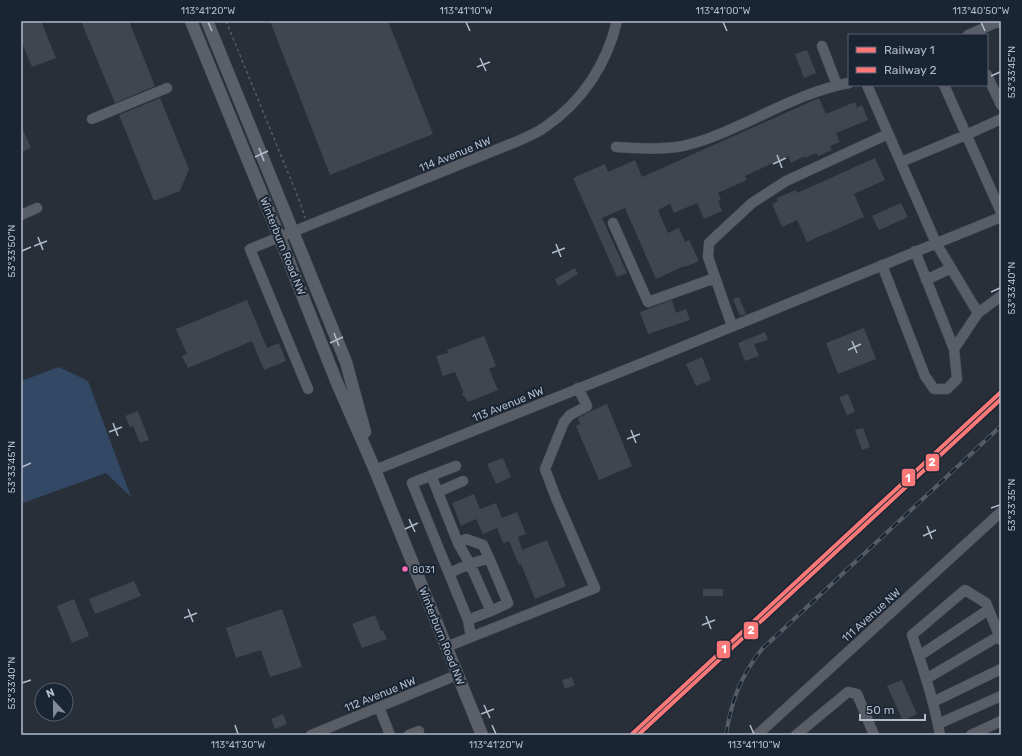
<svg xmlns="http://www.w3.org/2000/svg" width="1022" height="756" font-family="Rubik,sans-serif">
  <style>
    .water { fill: #324864 }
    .building { fill: #3f464e }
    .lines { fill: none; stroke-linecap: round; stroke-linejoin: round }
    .minor-casing { stroke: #464b53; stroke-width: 11 }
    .major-casing { stroke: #454b55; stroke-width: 13 }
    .path { stroke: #565d63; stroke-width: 1.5; stroke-dasharray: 3 3; stroke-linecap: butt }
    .minor { stroke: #585d66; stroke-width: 10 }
    .major { stroke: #5b6068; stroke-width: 12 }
    .rail-casing { stroke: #565c64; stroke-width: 4 }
    .rail { stroke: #1a2534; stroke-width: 2.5; stroke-dasharray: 8; stroke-linecap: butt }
    .rail-1-casing { stroke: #1a2534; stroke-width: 7 }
    .rail-2-casing { stroke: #1a2534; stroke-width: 7 }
    .rail-1 { stroke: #fa7878; stroke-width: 4 }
    .rail-2 { stroke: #fa7878; stroke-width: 4 }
    .ticks { fill: none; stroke: #b1bbca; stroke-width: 1.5 }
    .bus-dot { fill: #fb6dba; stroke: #1a2534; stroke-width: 1.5 }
    .labels { text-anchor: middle; stroke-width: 4; stroke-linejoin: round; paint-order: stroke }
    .bus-label { font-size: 10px; fill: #b1bbca; stroke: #1a2534; text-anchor: start }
    .street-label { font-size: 11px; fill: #b1bbca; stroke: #1a2534 }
    .line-badge { stroke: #1a2534; stroke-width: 1.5 }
    .badge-label { font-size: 11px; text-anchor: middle; font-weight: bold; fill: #fff }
    .neatline { fill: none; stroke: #b1bbca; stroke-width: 1.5 }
    .ticks-label { font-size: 10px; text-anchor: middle; fill: #b1bbca }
  </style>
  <rect width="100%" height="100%" fill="#282f38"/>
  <path class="water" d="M59,367l29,14 43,116 -25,-24 -83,30 -2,-6v-116z"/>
  <path class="building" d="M21,21h20l15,37 -24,9 -11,-26z
    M81,21h48l26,65 -40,17z
    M270,21h118l45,113 -103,41z
    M807,50l9,23 -12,5 -9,-24z
    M160,98l29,71 -9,22 -26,10 -35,-86z
    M819,98l7,16 29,-12 2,6 5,-3 6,15 -32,13 4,9 -10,4 2,4 -14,6 -2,-3 -11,5v-2l-14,7 -3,-7 -43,20 2,4 -29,13 3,7 -3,1 4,10 -18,8 -7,-16 -23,10 -4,-9 -12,6 10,23 11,-5 6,14 4,-2 10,21 -14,6 -1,-1 -28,13 -31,-71 -23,10 25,55 -10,4 -44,-99 32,-14 3,8 27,-12 7,17z
    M21,125l10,23 -10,4z
    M875,158l10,22 -31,14 10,23 -57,25 -10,-22 -15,7 -10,-23 6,-3 -1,-3 19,-8 1,3z
    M901,203l7,14 -29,13 -7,-14z
    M575,268l3,6 -20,12 -3,-7z
    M739,297l7,17 -6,2 -7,-17z
    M247,300l20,48 12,-5 7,18 -22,9 -12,-29 -64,27 -6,-12 5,-2 -11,-25z
    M672,300l4,13 10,-4 4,11 -42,14 -8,-22z
    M864,328l12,31 -38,15 -12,-31z
    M765,332l3,8 -14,4 5,12 -14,5 -7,-18z
    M484,336l12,30 -7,3 9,21 -30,12 -3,-5 -3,-2 1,-4 -8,-19 -12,4 -7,-20 12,-3 -1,-3z
    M702,357l9,23 -15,6 -10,-22z
    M848,394l7,18 -8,3 -8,-18z
    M607,404l25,62 -33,14 -23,-54 4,-2 -2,-6 13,-7z
    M138,411l11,29 -9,3 -7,-17 -3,1 -5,-11z
    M863,428l7,19 -8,3 -7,-20z
    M503,458l8,19 -15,7 -9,-20z
    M474,494l6,15 16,-6 6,15 15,-6 9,22 -8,3 4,13 25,-10 19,46 -31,13 -14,-35 -2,1 -10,-24 -6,2 -6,-15 -14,6 -7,-15 -15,7 -9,-23z
    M134,581l7,15 -46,18 -6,-15z
    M703,589h20v7h-20z
    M74,599l15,37 -17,7 -15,-37z
    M282,609l20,58 -32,10 -9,-27 -25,8 -10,-30z
    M375,615l6,16 2,-1 4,9 -25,9 -10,-24z
    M572,677l3,8 -10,4 -3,-9z
    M902,680l15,34 -14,7 -16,-35z
    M283,714l4,10 -12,5 -4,-10z"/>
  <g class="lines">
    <defs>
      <path id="minor" d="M968,35l32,-14 1,2
        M822,46l15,39
        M987,75l14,30
        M867,85l69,158 42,70 23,-17
        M944,85l57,127
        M92,119l75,-31
        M616,147c22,1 45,3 67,-1 18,-4 38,-12 55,-20 36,-16 72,-36 111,-43
        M901,162l65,-27 35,-16
        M21,215l16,-7
        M613,223l35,79 67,-24
        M882,265l43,111 9,13h13l10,-10 -3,-30 -39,-98
        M926,280l25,-12
        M732,326l-24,-69 1,-14 43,-40 34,-22 102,-47
        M954,349l24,-36
        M308,389l-58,-140 268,-108c9,-4 19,-8 27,-14 37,-25 62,-63 72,-106
        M456,466l-44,17 56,137 3,17
        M375,470l275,-110 351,-143
        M431,475l27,68 12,21 21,47 -23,9
        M438,492l25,-11
        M489,558l19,45 -17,8
        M449,573l21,-9 19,-6 -6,-13 -17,-6 -8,4
        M446,647l149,-59 -39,-90 -11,-29 19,-47 6,-7 17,-9 -9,-18
        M919,656l69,-46
        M926,679l73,-43
        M933,702l68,-33
        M379,707l11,28
        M938,724l63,-28
        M311,735l146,-60
        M409,735l10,-4
        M757,735l244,-223
        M796,735l52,-43 9,2 17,41
        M940,735c-6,-34 -17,-67 -28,-100l53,-45 21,13 15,37
        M971,735l30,-14"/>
      <path id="major" d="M191,21l88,215 58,147 38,87 107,265
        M207,21l139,341 19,70"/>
    </defs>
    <use href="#minor" class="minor-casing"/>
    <use href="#major" class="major-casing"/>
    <path class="path" d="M226,21l74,181 5,16"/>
    <use href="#minor" class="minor"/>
    <use href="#major" class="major"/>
    <defs>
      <path id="rail" d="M640,735l361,-335
        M726,735c5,-33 15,-60 36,-86l239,-223"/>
    </defs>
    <use href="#rail" class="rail-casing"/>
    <use href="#rail" class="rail"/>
    <defs>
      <path id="rail-1" d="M631,735l370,-343"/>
      <path id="rail-2" d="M638,735l363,-336"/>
    </defs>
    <use href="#rail-1" class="rail-1-casing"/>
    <use href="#rail-2" class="rail-2-casing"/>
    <use href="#rail-1" class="rail-1"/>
    <use href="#rail-2" class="rail-2"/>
  </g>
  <path class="ticks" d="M208,22l4,9M466,22l4,9M723,22l4,9M981,22l4,9M480,58l6,13M477,67l13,-5M991,76l9,-4M259,148l5,13M777,155l5,13M255,157l13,-6M773,164l13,-6M38,237l5,13M556,244l5,13M34,246l13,-5M22,251l9,-4M552,253l13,-5M991,292l9,-4M334,333l5,13M852,341l5,12M330,343l13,-6M848,350l13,-6M113,423l5,13M631,430l5,13M109,432l13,-5M627,439l13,-5M22,467l9,-4M991,508l9,-3M409,519l6,13M927,526l5,13M405,529l13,-6M923,536l13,-6M188,609l5,13M706,616l5,13M184,618l13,-5M702,625l13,-5M22,683l9,-3M484,705l6,13M481,714l13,-5M235,725l3,9M492,725l4,9M750,725l4,9"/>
  <circle class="bus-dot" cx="405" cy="569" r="3.5"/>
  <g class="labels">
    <g class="bus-label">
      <text x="412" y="573">8031</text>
    </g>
    <g class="street-label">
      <text transform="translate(455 154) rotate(-22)" y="4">114 Avenue NW</text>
      <text transform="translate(283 246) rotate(68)" y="4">Winterburn Road NW</text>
      <text transform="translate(508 404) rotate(-22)" y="4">113 Avenue NW</text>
      <text transform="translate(871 615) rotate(-42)" y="4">111 Avenue NW</text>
      <text transform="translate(442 636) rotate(68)" y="4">Winterburn Road NW</text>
      <text transform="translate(380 694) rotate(-22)" y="4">112 Avenue NW</text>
    </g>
  </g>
  <g class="line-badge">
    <rect x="925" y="453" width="15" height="19" rx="4" fill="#fa7878"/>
    <rect x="901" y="468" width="15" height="19" rx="4" fill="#fa7878"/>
    <rect x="743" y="621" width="16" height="19" rx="4" fill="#fa7878"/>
    <rect x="716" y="640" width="15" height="19" rx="4" fill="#fa7878"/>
  </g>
  <g class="badge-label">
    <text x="932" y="466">2</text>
    <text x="908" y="482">1</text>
    <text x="751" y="634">2</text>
    <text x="724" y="653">1</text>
  </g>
  <rect width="1022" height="756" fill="none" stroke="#1a2534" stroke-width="44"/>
  <rect x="848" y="34" width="140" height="52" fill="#1a2534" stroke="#566170"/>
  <rect x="856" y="47" width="20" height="6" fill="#fa7878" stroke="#566170"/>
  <text x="884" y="54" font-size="12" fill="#b1bbca">Railway 1</text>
  <rect x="856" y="67" width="20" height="6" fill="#fa7878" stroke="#566170"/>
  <text x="884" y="74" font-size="12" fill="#b1bbca">Railway 2</text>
  <g transform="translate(54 702) rotate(338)"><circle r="19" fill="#1a2534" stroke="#566170"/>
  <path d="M0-3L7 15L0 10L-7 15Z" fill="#818a97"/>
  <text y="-6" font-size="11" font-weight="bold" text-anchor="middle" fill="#b1bbca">N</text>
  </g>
  <path d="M860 714v6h65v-6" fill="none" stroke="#b1bbca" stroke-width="2"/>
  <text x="866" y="714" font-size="12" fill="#b1bbca" stroke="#1a2534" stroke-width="3" paint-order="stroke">50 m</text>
  <rect x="22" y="22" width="978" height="712" class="neatline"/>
  <g class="ticks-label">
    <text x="208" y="14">113°41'20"W</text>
    <text x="466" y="14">113°41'10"W</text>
    <text x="723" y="14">113°41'00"W</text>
    <text x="981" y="14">113°40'50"W</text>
    <text transform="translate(1011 72) rotate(-90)" y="4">53°33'45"N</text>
    <text transform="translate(11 251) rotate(-90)" y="4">53°33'50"N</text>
    <text transform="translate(1011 288) rotate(-90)" y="4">53°33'40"N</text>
    <text transform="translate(11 467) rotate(-90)" y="4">53°33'45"N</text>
    <text transform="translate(1011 505) rotate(-90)" y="4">53°33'35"N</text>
    <text transform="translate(11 683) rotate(-90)" y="4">53°33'40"N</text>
    <text x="238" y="748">113°41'30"W</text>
    <text x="496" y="748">113°41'20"W</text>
    <text x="754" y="748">113°41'10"W</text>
  </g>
</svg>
